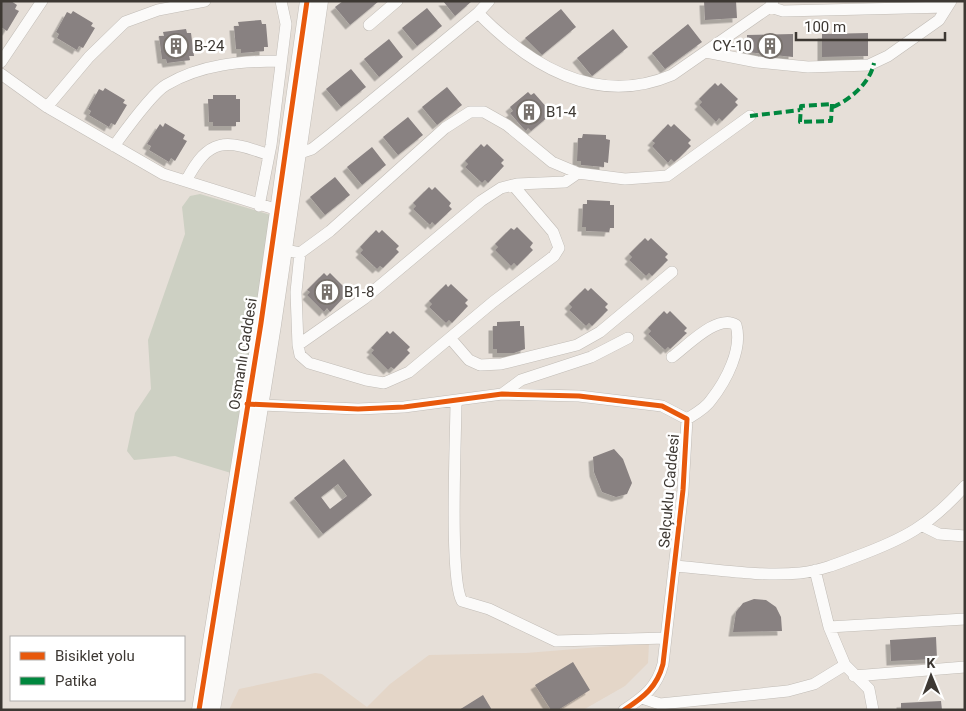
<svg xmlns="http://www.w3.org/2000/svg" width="966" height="711" font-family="Roboto,sans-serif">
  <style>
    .built { fill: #e4d6c8 }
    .green { fill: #cdd0c3 }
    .building { fill: #888181; fill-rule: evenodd; filter: url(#shadow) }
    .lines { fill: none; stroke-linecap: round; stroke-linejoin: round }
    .minor-casing { stroke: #c1bcb6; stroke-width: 12 }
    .tertiary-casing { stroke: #c1bcb6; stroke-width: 15 }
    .minor { stroke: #fbfaf9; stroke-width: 11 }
    .tertiary { stroke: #fbfaf9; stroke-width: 14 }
    .quiet { stroke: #00873e; stroke-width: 4; stroke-dasharray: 8 4; stroke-linecap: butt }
    .cycleway-casing { stroke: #fff; stroke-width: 8 }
    .cycleway { stroke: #e8590c; stroke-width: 5 }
    .labels { text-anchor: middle; stroke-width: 5; stroke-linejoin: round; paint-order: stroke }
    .poi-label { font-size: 15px; fill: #3d3833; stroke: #fff; text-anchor: start }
    .street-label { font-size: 15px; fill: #3d3833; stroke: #fff }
  </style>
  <defs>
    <filter id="shadow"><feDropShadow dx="-4.5" dy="4.5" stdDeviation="0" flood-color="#0004"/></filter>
  </defs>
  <rect width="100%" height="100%" fill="#e6dfd8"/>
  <path class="built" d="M649,643l-1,20 -23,23 -42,24h-354l10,-21 76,-16 7,1 45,33 23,-23 39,-29 97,-2z"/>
  <path class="green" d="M200,194l71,21 -40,258 -56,-17 -41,4 -7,-9 8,-38 16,-24 -3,-49 37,-106 -3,-27 8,-11z"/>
  <path class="building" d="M1,1h10l6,4 -2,4 4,2 -12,20 -6,-4z
    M343,1h36l-29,24 -15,-18z
    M443,1h29l-17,15z
    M704,1h32l1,17 -32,2z
    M427,8l15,18 -25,20 -15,-18z
    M561,9l15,18 -34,28 -17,-17z
    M73,11l20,12 -2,3 4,2 -12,20 -4,-2 -2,4 -20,-12 2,-4 -3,-2 11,-20 4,2z
    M261,20l1,4h4l2,23h-4v4l-23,2v-4h-5l-2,-23h5l-1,-4z
    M688,24l14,18 -37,27 -13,-16z
    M186,29l1,4h4l3,23h-5l1,4 -23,3 -1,-4h-4l-3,-23h5l-1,-4z
    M613,29l15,18 -36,29 -15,-18z
    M868,33v23l-46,1v-23z
    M793,34v23l-46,-5v-17z
    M389,39l14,18 -24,20 -15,-18z
    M351,69l15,18 -25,20 -15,-18z
    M715,83l3,3 3,-3 17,16 -3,3 3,3 -16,16 -3,-3 -3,4 -17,-17 3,-3 -3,-3z
    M447,87l15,18 -25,20 -15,-18z
    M105,88l20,12 -2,3 4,2 -12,20 -4,-2 -2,4 -20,-12 2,-4 -3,-2 11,-20 4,2z
    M528,92l3,3 3,-2 15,17 -3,3 3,3 -18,15 -3,-3 -2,3 -3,-3 -13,-15 3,-2 -3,-4z
    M213,95h23v4h4v23h-4v4h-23v-4h-4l-1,-23h5z
    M408,117l15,18 -25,20 -15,-18z
    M165,123l20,12 -2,4 4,2 -12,20 -4,-3 -2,4 -20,-12 2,-4 -4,-2 13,-20 3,3z
    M668,124l3,3 3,-3 17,16 -3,3 3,3 -12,12 -5,4 -3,-3 -3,4 -16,-17 3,-3 -3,-2z
    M583,134l23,1v4l4,1 -2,23 -4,-1v5l-23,-2v-4h-4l1,-23h4z
    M481,144l3,3 3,-3 17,16 -3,3 3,3 -16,17 -3,-3 -3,3 -17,-16 3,-3 -3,-3z
    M372,147l14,18 -24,20 -15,-18z
    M335,177l15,18 -25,20 -15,-18z
    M429,187l3,3 3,-3 16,16 -2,3 3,3 -17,16 -3,-3 -2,3 -17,-16 3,-3 -3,-3z
    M587,200l23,1v4h4v23h-4l-1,4 -23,-1v-4h-4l1,-23h4z
    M517,227l16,16 -3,4 3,3 -16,16 -3,-3 -3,3 -16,-16 3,-3 -3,-3 16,-16 3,2z
    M376,230l3,3 3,-3 17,16 -3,3 3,3 -16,16 -3,-2 -3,3 -17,-16 3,-3 -3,-3z
    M645,238l3,3 3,-3 17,16 -3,3 3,3 -16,16 -3,-3 -3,3 -17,-16 3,-3 -3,-3z
    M324,273l3,3 3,-3 16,16 -3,3 3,3 -16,17 -3,-4 -3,4 -17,-17 3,-3 -3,-2z
    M446,284l2,3 3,-3 17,16 -3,3 3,3 -16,17 -3,-3 -3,3 -17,-16 3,-3 -3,-3z
    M585,288l3,3 3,-3 17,16 -3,3 3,3 -16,16 -3,-3 -3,3 -17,-16 3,-3 -3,-3z
    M664,311l3,3 3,-3 17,17 -3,3 3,2 -17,16 -2,-2 -3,3 -17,-16 3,-3 -3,-3z
    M520,321v5h4l1,23 -11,4h-17v-4h-4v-23h4v-4z
    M387,331l3,3 3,-3 17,16 -3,3 3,3 -16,16 -3,-2 -3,3 -17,-17 3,-3 -3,-2z
    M614,449l9,10 9,24 -5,11 -11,3 -14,-5 -8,-20 -1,-15z
    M344,459l28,36 -49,39 -29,-36zM338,484l9,12 -17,13 -9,-12z
    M754,599l12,1 10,7 5,10 1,14 -49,1 3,-20 7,-9z
    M936,637l1,22 -46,2 -1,-21z
    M573,662l17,28 -32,20h-7l-16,-25z
    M483,695l9,15h-33z
    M941,701l1,9h-41v-7z"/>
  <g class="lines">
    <defs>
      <path id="minor" d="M770,7l13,4 164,-4
        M478,13l11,-12
        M369,25l28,-24
        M706,52l51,10 51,5 61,-2 19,-9 44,-31 7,-5 12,-19
        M1,62l41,-61
        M1,74l46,33 116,67 115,36
        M47,107l42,-50 36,-35 33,-12 47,-9
        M114,146c11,-15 38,-53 52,-61 35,-21 76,-24 115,-24
        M300,153l12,-4 19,-15 147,-121c52,53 119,94 194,62l98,-68 3,-6
        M186,181c23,-44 39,-42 83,-26
        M259,206l12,-61 15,-121 -5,-23
        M285,250l15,3 30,-22 115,-103 25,-16h14l23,13 45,37 26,11 47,6 42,-3 83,-60
        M300,253l-4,39 2,53 2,10 9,8 57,17 18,3 25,-11 84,-70 61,-46 5,-8 -6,-16 -40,-47
        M450,338l19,22 11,5 21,-1 76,-19 23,-13 72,-60
        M298,345l67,-47 116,-97 20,-13 16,-4 48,-2 13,-9
        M672,357c15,-11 46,-44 64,-32 7,24 -10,56 -25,75 -5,8 -16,14 -24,19
        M502,394l19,-14 70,-23 37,-19
        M456,401c0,34 -7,179 6,200l27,8 67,32 110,-3
        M261,405l97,4 46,-2 98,-13 77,2 83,10 25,13 -4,71 -20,174c-6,23 -19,33 -39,46
        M923,526l16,8 26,2
        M674,566c41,3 85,11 126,7 19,-2 37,-9 55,-16 49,-18 74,-31 110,-71
        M815,570l14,57 16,38 24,24 4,21
        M829,627l136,-8
        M854,676l111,-9
        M642,698l18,6 128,-13 26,-7 31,-19"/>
      <path id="tertiary" d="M199,710l62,-387 46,-322
        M213,710l61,-385 47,-324"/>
    </defs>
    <use href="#minor" class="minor-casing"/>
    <use href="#tertiary" class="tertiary-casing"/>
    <use href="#minor" class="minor"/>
    <use href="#tertiary" class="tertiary"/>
    <path class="quiet" d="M832,104l-1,17 -31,1 1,-16z
      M833,107c18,-8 37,-24 41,-44
      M750,116l50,-6"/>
    <defs>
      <path id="cycleway" d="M247,404l111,5 46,-2 98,-13 77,2 83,10 25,13 -4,71 -20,174c-6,23 -19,33 -39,46
        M199,710l62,-387 46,-322"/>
    </defs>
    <use href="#cycleway" class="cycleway-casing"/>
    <use href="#cycleway" class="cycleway"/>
  </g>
  <defs>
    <symbol id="building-ring" viewBox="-11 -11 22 22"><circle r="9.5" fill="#fff" stroke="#78726d" stroke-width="1.5"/><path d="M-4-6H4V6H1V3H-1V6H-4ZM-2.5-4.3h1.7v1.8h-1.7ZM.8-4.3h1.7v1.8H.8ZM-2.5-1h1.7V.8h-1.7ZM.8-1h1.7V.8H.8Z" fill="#78726d"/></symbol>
  </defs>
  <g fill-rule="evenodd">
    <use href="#building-ring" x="162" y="32" width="28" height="28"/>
    <use href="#building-ring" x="756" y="32" width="28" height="28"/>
    <use href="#building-ring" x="515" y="98" width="28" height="28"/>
    <use href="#building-ring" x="313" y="278" width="28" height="28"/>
  </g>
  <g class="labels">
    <g class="poi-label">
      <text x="194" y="51">B-24</text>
      <text x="752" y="51" text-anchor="end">CY-10</text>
      <text x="546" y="117">B1-4</text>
      <text x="344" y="297">B1-8</text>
    </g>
    <g class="street-label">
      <text transform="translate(243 354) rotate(-81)" y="5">Osmanlı Caddesi</text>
      <text transform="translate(669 491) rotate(-85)" y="5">Selçuklu Caddesi</text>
    </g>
  </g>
  <rect width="966" height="711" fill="none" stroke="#3d3833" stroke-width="5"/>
  <rect x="10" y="636" width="175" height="65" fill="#ffffff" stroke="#b1afad"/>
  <rect x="20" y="652" width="25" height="8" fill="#e8590c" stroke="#b1afad"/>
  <text x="55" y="661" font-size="15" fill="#3d3833">Bisiklet yolu</text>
  <rect x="20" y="677" width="25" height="8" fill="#00873e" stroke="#b1afad"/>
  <text x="55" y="686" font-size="15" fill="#3d3833">Patika</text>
  <g transform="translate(931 676) rotate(359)" stroke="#ffffff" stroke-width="4" paint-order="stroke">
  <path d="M0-4L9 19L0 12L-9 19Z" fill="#3d3833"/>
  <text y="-8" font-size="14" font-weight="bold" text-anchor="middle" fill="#3d3833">K</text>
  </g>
  <path d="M796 32v8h149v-8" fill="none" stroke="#3d3833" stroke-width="2.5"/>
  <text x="804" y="32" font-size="15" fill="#3d3833" stroke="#ffffff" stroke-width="4" paint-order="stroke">100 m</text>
</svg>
